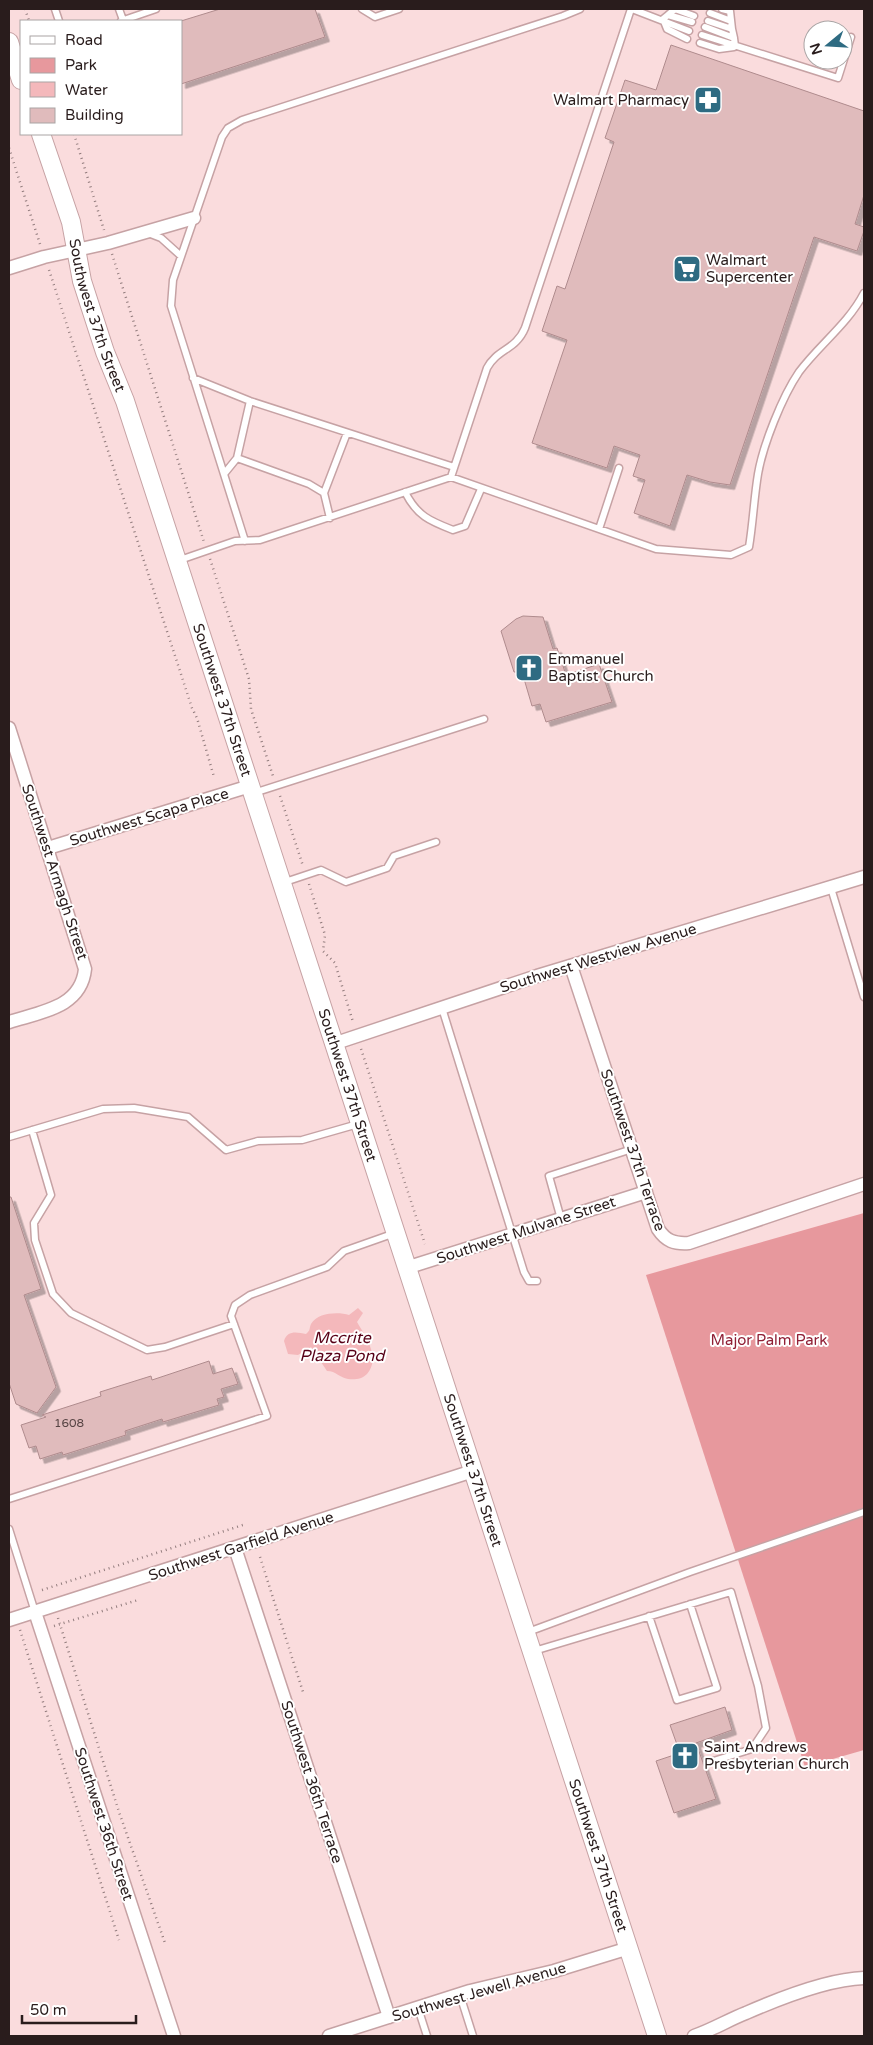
<svg xmlns="http://www.w3.org/2000/svg" width="873" height="2045" font-family="'Varela Round',sans-serif">
  <style>
    .green { fill: #e7989d }
    .water { fill: #f4b8bb }
    .building { fill: #e0bbbc; stroke: #af8b8d; filter: url(#shadow) }
    .lines { fill: none; stroke-linecap: round; stroke-linejoin: round }
    .service-casing { stroke: #c6a2a4; stroke-width: 9 }
    .minor-casing { stroke: #c6a2a4; stroke-width: 15 }
    .secondary-casing { stroke: #c6a2a4; stroke-width: 20 }
    .path { stroke: #937d7e; stroke-width: 2.5; stroke-dasharray: 1 4; stroke-linecap: butt }
    .service { stroke: #fff; stroke-width: 6 }
    .minor { stroke: #fff; stroke-width: 12 }
    .secondary { stroke: #fff; stroke-width: 18 }
    .labels { text-anchor: middle; stroke-width: 4; stroke-linejoin: round; paint-order: stroke }
    .number-label { font-size: 12px; fill: #574444 }
    .poi-label { font-size: 15px; fill: #291c1c; stroke: #fff; text-anchor: start }
    .street-label { font-size: 15px; fill: #291c1c; stroke: #fff }
    .park-label { font-size: 15px; fill: #902036; stroke: #fff }
    .water-label { font-size: 16px; font-style: italic; fill: #570017; stroke: #fff }
  </style>
  <defs>
    <filter id="shadow"><feDropShadow dx="4.5" dy="4.5" stdDeviation="0" flood-color="#0004"/></filter>
  </defs>
  <rect width="100%" height="100%" fill="#fadcdd"/>
  <path class="green" d="M864,1213v537l-59,17 -159,-492z"/>
  <path class="water" d="M358,1308l5,5 -6,9c9,15 24,36 10,52 -5,5 -12,6 -19,5 -8,-1 -12,-8 -21,-8l-16,-24 -13,8 -10,-1 -4,-13c3,-11 13,-9 22,-7 5,-4 3,-6 5,-10 7,-12 28,-12 38,-9z"/>
  <path class="building" d="M220,9h95l10,28 -144,47v-63z
    M671,45l193,66v84l-9,29 9,3v4l-7,20 -43,-14 -84,248 -20,-3 -23,-7 -17,51 -36,-13 11,-33 -12,-4 7,-21 -26,-9 -7,22 -75,-25 35,-103 -25,-9 15,-45 8,3 49,-147 -9,-4 20,-58 31,10z
    M523,616l20,1 10,32 4,-1 9,27 33,-11 13,38 -66,20 -6,-18 -8,2 -10,-34h-8l-13,-41 15,-12z
    M9,1197h2l30,92 -17,6 32,92 -19,26 -21,-9 -7,-21z
    M209,1361l4,13 19,-6 6,16 -17,5 3,8 -7,2 2,6 -56,17 -1,-3 -37,12 1,4 -63,20 -1,-3 -22,7 -4,-13 -7,2 -8,-23 25,-8 -4,-2 59,-19 -1,-4 51,-16 1,4z
    M725,1707l7,23 -36,13 20,56 -42,14 -18,-52 24,-8 -10,-28z"/>
  <g class="lines">
    <defs>
      <path id="service" d="M55,9l4,12
        M119,9l4,11
        M362,9l13,8 24,-8
        M632,9l57,22
        M722,9l8,2 2,18
        M710,13l21,8
        M668,15l7,-6 19,7
        M663,19l4,10 20,10
        M663,19l5,-4 24,7
        M121,21l35,-12
        M708,21l24,8 2,9
        M705,27l29,11 1,8
        M702,35l136,43 13,-41
        M700,43l19,6 15,-2
        M148,233l13,5 20,18
        M193,378l57,23 204,66
        M237,458l72,26 15,9
        M224,474l13,-16 13,-57
        M451,477l36,-109c10,-19 29,-18 38,-40l106,-319
        M405,492c12,24 25,29 48,38l12,-4 16,-37
        M330,518l-6,-25 23,-60
        M599,529l20,-61
        M245,541l-74,-235 2,-26 49,-143 6,-9 14,-8 321,-104 17,-7
        M177,561l58,-20 25,-1 191,-63 205,72 75,6 18,-8c4,-24 5,-49 9,-73 5,-29 24,-77 41,-102 21,-28 49,-48 65,-79
        M254,793l230,-74
        M282,883l39,-13 25,12 41,-14 7,-12 42,-14
        M831,888l33,109
        M442,1008l82,264 5,9h8
        M32,1130l19,65 -17,28 1,17 18,54 18,19 76,37 18,-3 69,-23
        M9,1137l94,-28 31,-1 54,9 38,33 32,-9 44,-1 56,-16
        M561,1219l-12,-43 83,-27
        M9,1499l258,-83 -36,-100 4,-11 15,-10 77,-28 17,-16 51,-18
        M9,1529l26,83
        M649,1616l28,84 40,-12 -27,-84
        M528,1632l162,-60 174,-60
        M534,1651l197,-59 27,94 8,42 -14,21 -45,14
        M460,1995l13,41
        M418,2008l9,28"/>
      <path id="minor" d="M9,268l35,-11 64,-14 86,-25
        M9,728l76,241c-4,39 -45,43 -76,53
        M48,848l202,-62
        M571,966l87,263c8,12 16,15 31,14l175,-59
        M333,1044l204,-68 327,-99
        M406,1268l240,-76
        M235,1548l154,469
        M35,1612l139,424
        M9,1620l464,-149
        M329,2036l141,-45 84,-20 75,-23
        M694,2036c18,-6 34,-16 52,-23 32,-14 84,-34 118,-35"/>
      <g id="secondary">
        <path d="M9,42l12,38"/>
        <path id="s1" d="M41,134l30,88 11,59 23,71 20,49 532,1635"/>
      </g>
    </defs>
    <use href="#service" class="service-casing"/>
    <use href="#minor" class="minor-casing"/>
    <use href="#secondary" class="secondary-casing"/>
    <path class="path" d="M25,9l4,12
      M74,134l30,96
      M9,148l31,96
      M112,254l92,288
      M49,270l143,438 5,10 17,59
      M210,559l39,120 2,30 22,67
      M280,796l23,70
      M309,884l16,51 -2,16 12,12 18,59
      M361,1049l64,195
      M260,1557l43,135
      M42,1590l204,-66
      M58,1618l61,194 46,131
      M54,1626l84,-26
      M20,1630l99,310"/>
    <use href="#service" class="service"/>
    <use href="#minor" class="minor"/>
    <use href="#secondary" class="secondary"/>
  </g>
  <defs>
    <symbol id="pharmacy-square" viewBox="-11 -11 22 22"><rect x="-9" y="-9" width="18" height="18" rx="4" fill="#2e6b82" stroke="#fff"/><path d="M-2-6h4v4h4v4h-4v4h-4v-4h-4v-4h4Z" fill="#fff"/></symbol>
    <symbol id="supermarket-square" viewBox="-11 -11 22 22"><rect x="-9" y="-9" width="18" height="18" rx="4" fill="#2e6b82" stroke="#fff"/><path d="M-6-5.5h2.5l.6 2H6L4.5 2H-2.5L-4.4-4H-6ZM-1.5 3.2a1.3 1.3 0 1 0 .1 0ZM3 3.2a1.3 1.3 0 1 0 .1 0Z" fill="#fff"/></symbol>
    <symbol id="church-square" viewBox="-11 -11 22 22"><rect x="-9" y="-9" width="18" height="18" rx="4" fill="#2e6b82" stroke="#fff"/><path d="M-1.2-6h2.4v3.5h3.3v2.4h-3.3V6h-2.4V-.1h-3.3v-2.4h3.3Z" fill="#fff"/></symbol>
  </defs>
  <g fill-rule="evenodd">
    <use href="#pharmacy-square" x="692" y="84" width="32" height="32"/>
    <use href="#supermarket-square" x="671" y="253" width="32" height="32"/>
    <use href="#church-square" x="513" y="652" width="32" height="32"/>
    <use href="#church-square" x="669" y="1740" width="32" height="32"/>
  </g>
  <g class="labels">
    <g class="number-label">
      <text x="69" y="1427">1608</text>
    </g>
    <g class="poi-label">
      <text x="689" y="105" text-anchor="end">Walmart Pharmacy</text>
      <text x="706" y="265">Walmart<tspan x="706" dy="17">Supercenter</tspan></text>
      <text x="548" y="664">Emmanuel<tspan x="548" dy="17">Baptist Church</tspan></text>
      <text x="704" y="1752">Saint Andrews<tspan x="704" dy="17">Presbyterian Church</tspan></text>
    </g>
    <g class="street-label">
      <text dy="5" stroke="none"><textPath href="#s1" startOffset="190">Southwest 37th Street</textPath></text>
      <text dy="5" stroke="none"><textPath href="#s1" startOffset="595">Southwest 37th Street</textPath></text>
      <text transform="translate(149 817) rotate(-17)" y="5">Southwest Scapa Place</text>
      <text transform="translate(55 872) rotate(72)" y="5">Southwest Armagh Street</text>
      <text transform="translate(598 958) rotate(-17)" y="5">Southwest Westview Avenue</text>
      <text dy="5" stroke="none"><textPath href="#s1" startOffset="1000">Southwest 37th Street</textPath></text>
      <text transform="translate(633 1150) rotate(71)" y="5">Southwest 37th Terrace</text>
      <text transform="translate(526 1230) rotate(-18)" y="5">Southwest Mulvane Street</text>
      <text dy="5" stroke="none"><textPath href="#s1" startOffset="1405">Southwest 37th Street</textPath></text>
      <text transform="translate(241 1546) rotate(-18)" y="5">Southwest Garfield Avenue</text>
      <text transform="translate(312 1782) rotate(72)" y="5">Southwest 36th Terrace</text>
      <text transform="translate(104 1824) rotate(72)" y="5">Southwest 36th Street</text>
      <text dy="5" stroke="none"><textPath href="#s1" startOffset="1810">Southwest 37th Street</textPath></text>
      <text transform="translate(479 1992) rotate(-16)" y="5">Southwest Jewell Avenue</text>
    </g>
    <g class="park-label">
      <text x="769" y="1345">Major Palm Park</text>
    </g>
    <g class="water-label">
      <text x="342" y="1343">Mccrite<tspan x="342" dy="18">Plaza Pond</tspan></text>
    </g>
  </g>
  <rect width="873" height="2045" fill="none" stroke="#291c1c" stroke-width="20"/>
  <rect x="20" y="20" width="162" height="115" fill="#ffffff" stroke="#a9a4a4"/>
  <rect x="30" y="36" width="25" height="8" fill="#ffffff" stroke="#a9a4a4"/>
  <text x="65" y="45" font-size="15" fill="#291c1c">Road</text>
  <rect x="30" y="58" width="25" height="15" fill="#e7989d" stroke="#a9a4a4"/>
  <text x="65" y="70" font-size="15" fill="#291c1c">Park</text>
  <rect x="30" y="82" width="25" height="15" fill="#f4b8bb" stroke="#a9a4a4"/>
  <text x="65" y="95" font-size="15" fill="#291c1c">Water</text>
  <rect x="30" y="108" width="25" height="15" fill="#e0bbbc" stroke="#a9a4a4"/>
  <text x="65" y="120" font-size="15" fill="#291c1c">Building</text>
  <g transform="translate(828 45) rotate(252)"><circle r="24" fill="#ffffff" stroke="#a9a4a4"/>
  <path d="M0-4L9 19L0 12L-9 19Z" fill="#2e6b82"/>
  <text y="-8" font-size="14" font-weight="bold" text-anchor="middle" fill="#291c1c">N</text>
  </g>
  <path d="M22 2015v8h114v-8" fill="none" stroke="#291c1c" stroke-width="2.5"/>
  <text x="30" y="2015" font-size="15" fill="#291c1c" stroke="#ffffff" stroke-width="4" paint-order="stroke">50 m</text>
</svg>
